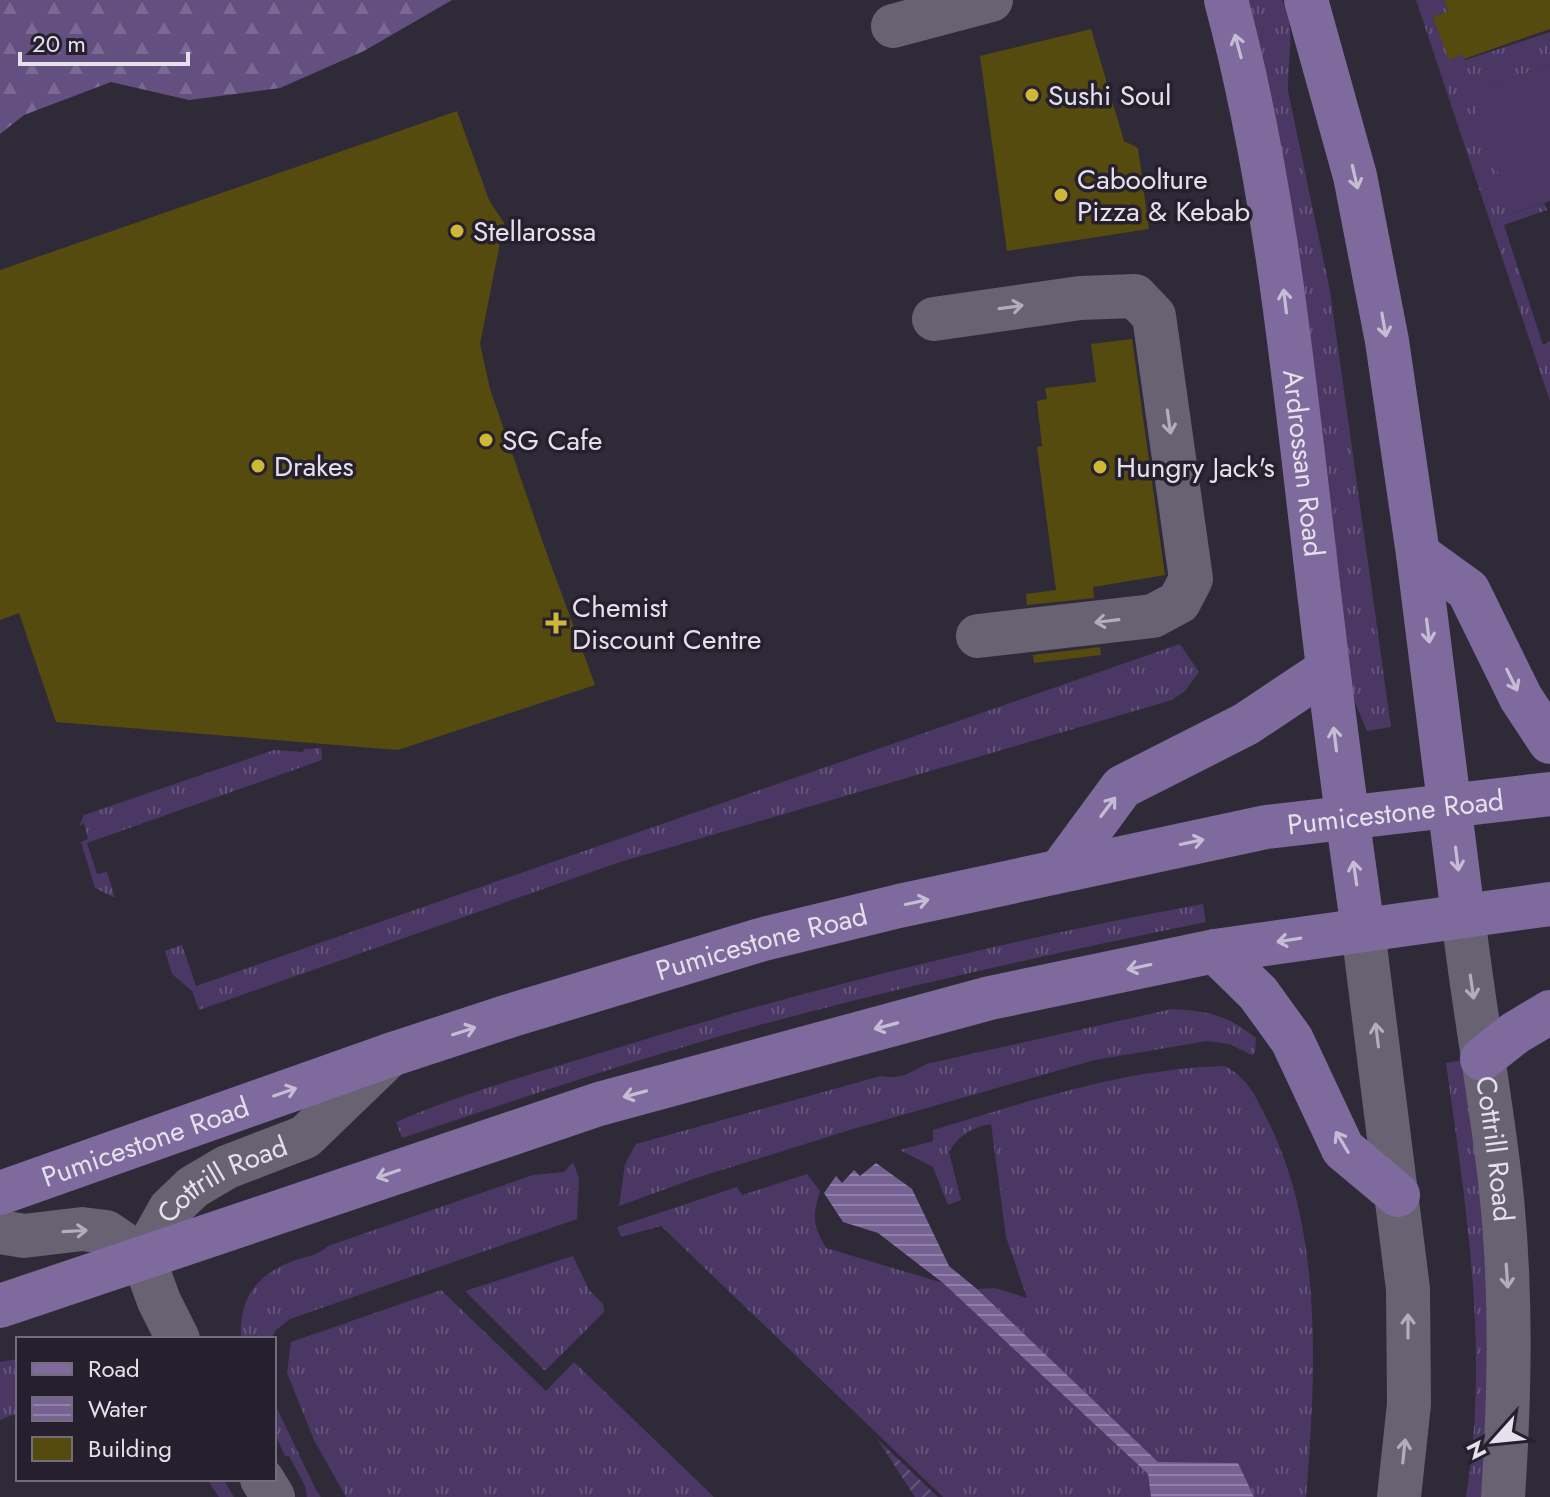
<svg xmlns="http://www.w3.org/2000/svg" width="1550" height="1497" font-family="Jost,sans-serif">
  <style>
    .grass { fill: url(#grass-tufts) }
    .forest { fill: url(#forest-firs) }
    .garden { fill: url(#garden-furrows) }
    .pitch { fill: #4a3764 }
    .water { fill: url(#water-rules) }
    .building { fill: #564b0e }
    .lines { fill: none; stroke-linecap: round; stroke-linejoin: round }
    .minor { stroke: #686273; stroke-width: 44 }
    .major { stroke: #7e6a9c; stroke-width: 44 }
    .oneway { stroke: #c5bdd3 }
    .oneway2 { stroke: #b2aebb }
    .poi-dot { fill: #cfb837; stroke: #26202e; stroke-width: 3 }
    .labels { text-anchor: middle; stroke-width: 7; stroke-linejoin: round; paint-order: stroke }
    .poi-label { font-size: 28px; fill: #e4e1eb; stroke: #26202e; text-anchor: start }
    .street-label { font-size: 28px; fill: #e4e1eb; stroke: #26202e }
  </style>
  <defs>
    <pattern id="grass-tufts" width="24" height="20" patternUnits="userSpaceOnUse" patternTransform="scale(2)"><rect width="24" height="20" fill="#4a3764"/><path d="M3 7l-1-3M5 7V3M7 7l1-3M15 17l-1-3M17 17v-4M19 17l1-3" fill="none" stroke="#64547a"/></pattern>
    <pattern id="forest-firs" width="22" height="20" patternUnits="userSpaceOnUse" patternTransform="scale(2)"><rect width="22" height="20" fill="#645080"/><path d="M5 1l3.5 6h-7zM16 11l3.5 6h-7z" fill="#7a6992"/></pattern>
    <pattern id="garden-furrows" width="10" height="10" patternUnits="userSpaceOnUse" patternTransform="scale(2)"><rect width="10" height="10" fill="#4a3764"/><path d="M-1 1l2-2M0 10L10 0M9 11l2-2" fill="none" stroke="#64547a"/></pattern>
    <pattern id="water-rules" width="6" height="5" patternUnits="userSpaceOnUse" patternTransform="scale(2)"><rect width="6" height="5" fill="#766394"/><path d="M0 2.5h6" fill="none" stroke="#9080a8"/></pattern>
  </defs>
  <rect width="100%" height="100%" fill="#2f2a38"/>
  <path class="grass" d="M1236,0h46c15,31 5,59 6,91l42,200 61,436 -24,4 -13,-31z
    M1416,0h28l21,60 85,-28v33l-79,27 42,121 31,-10 3,7 -43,15 39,120 7,-4v60z
    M1180,644l19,28 -14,19 -13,9 -555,163 -418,147 -7,-19 -20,-17 -7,-23 17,-6 14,41z
    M321,748l1,12 -235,83 10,31 10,-2 8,26 -20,-10 -14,-46 7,-3 -4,-16 -5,3 5,-11 190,-65 29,2 1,-3z
    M1203,904l3,18c-151,31 -301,64 -450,104 -120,33 -237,73 -354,112l-6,-16c72,-31 149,-52 224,-75 191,-59 386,-107 583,-143z
    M1172,1009c36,2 55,6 84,29l-1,14 -3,3 -23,-11 -22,-3 -112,19 -242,69 -157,49 -77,28 6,-42 11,-20 245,-68c18,4 30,-3 45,-12z
    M1464,1060l30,235 -5,202h-23c24,-145 0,-290 -20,-434z
    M1225,1066c22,12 30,29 41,51 58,112 50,257 40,380h-52l-17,-34 -79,-1 -181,-173 18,-1 32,10 -21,-61 -15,-113c-18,3 -33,11 -42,28l12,48 -13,5 -15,-38 -33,-17 33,-9v-11c95,-28 192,-62 292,-64z
    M573,1162l6,16 -2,41 -287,100 -14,11 -5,9h-30c-2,-41 15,-64 52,-78 14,-5 24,-5 35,-15l205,-71 31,-3z
    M807,1174l13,17c-8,26 -7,34 6,57l117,35 205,191 3,23h-208l-282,-271 -40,11 -4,-10 120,-40 5,8z
    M573,1256l16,34 14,14 1,8 -59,59 -80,-80z
    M441,1290l105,101 28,-29 140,135h-368l-32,-57 -27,-67 4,-31z
    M18,1359v54l-18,7v-58z
    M274,1402l42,88 5,7h-14l-2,-11 -16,-30h-4l-11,-24z
    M207,1479h16l11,18h-15z"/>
  <path class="forest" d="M0,0h452l-88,51 -84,37 -91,12 -78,-18 -87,33 -24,19z"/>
  <path class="garden" d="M878,1440l60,57h-23z"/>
  <path class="pitch" d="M1550,65v136l-38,12 -42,-121z"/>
  <path class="water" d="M876,1163l36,26 37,77 28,23 181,173 80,1 16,34h-103l-3,-23 -205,-191 -65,-50 -35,-11 -19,-29 12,-17 6,7 12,-13 6,6z"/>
  <path class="building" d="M1444,0h106v29l-86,30 -2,-5 -13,6 -16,-43 15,-6z
    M1091,29l33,112 14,7 11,81 -142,22 -27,-195z
    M457,111l32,89 15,23 -24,121 10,45 53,154 52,142 -197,65 -342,-28 -37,-109 -19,7v-350z
    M1132,339l33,236 -72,12 1,11 -67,7 -1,-11 30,-4 -19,-143 5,-1 -5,-45 10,-2 -2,-11 51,-6 -5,-38z
    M1100,647l1,8 -67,8 -1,-8z"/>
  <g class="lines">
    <g class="minor">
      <path d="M893,26l98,-26"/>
      <path d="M934,319l146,-21 55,-2 19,20 37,263 -12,23 -26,14 -175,20"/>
      <path id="s1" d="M1463,915c10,89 27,177 37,265 12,106 10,211 3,317"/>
      <path d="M1363,930l45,359 1,115 -10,93"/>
      <path d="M0,1232l24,4 58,-7 24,3 37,25 16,44 19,38"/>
      <path id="s2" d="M143,1257l27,-48 23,-22 34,-20 78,-30 85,-82"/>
      <path d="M262,1479l11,18"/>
    </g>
    <g class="major">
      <path id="s3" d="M1226,0c47,176 65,352 86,532 15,133 32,265 51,398"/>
      <path d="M1306,0l49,176 32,165 31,213 45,361"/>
      <path d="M1418,554l50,36 53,108 29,44"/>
      <path d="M1061,870l61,-83 124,-63 81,-54"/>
      <path d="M1215,951l43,42 34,47 51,109 55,46"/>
      <path d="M1482,1059l33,-26 35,-21"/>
      <path id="s4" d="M0,1193l390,-138 119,-39 251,-76 139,-34 367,-79 284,-33"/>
      <path d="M0,1306l599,-202 391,-106 225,-47 335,-47"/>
    </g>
  </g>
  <defs><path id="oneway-shaft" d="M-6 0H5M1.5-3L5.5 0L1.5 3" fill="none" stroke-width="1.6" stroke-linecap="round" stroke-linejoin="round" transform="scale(2)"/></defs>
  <g class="oneway">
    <use href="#oneway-shaft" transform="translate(1238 46) rotate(-105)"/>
    <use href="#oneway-shaft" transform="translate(1355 177) rotate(77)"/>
    <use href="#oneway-shaft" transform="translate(1285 301) rotate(-97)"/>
    <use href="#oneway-shaft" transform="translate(1384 325) rotate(80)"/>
    <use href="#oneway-shaft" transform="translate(1428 631) rotate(83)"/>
    <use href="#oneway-shaft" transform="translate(1512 680) rotate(64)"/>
    <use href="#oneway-shaft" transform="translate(1335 739) rotate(-97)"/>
    <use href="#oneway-shaft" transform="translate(1108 807) rotate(-53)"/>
    <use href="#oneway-shaft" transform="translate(1192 842) rotate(-12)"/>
    <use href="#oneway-shaft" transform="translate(1457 859) rotate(83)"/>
    <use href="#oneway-shaft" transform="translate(1355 873) rotate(-98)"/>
    <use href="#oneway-shaft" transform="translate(917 902) rotate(-12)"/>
    <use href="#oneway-shaft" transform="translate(1289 940) rotate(171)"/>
    <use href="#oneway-shaft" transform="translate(1139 967) rotate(168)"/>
    <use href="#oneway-shaft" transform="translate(886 1026) rotate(165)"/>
    <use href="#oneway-shaft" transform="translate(464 1031) rotate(-18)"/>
    <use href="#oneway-shaft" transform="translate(285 1092) rotate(-19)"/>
    <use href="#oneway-shaft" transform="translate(635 1094) rotate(165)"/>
    <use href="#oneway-shaft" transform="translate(1342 1142) rotate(-121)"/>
    <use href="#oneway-shaft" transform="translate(388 1174) rotate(161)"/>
  </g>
  <g class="oneway2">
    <use href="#oneway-shaft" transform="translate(1011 307) rotate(-8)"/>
    <use href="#oneway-shaft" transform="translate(1169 422) rotate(82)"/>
    <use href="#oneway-shaft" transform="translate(1107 621) rotate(173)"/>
    <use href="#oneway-shaft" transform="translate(1472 987) rotate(82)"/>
    <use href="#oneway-shaft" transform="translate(1377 1035) rotate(-97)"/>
    <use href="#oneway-shaft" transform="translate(75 1231) rotate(-3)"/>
    <use href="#oneway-shaft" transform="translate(1507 1276) rotate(86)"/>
    <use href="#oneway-shaft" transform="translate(1408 1326) rotate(-90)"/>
    <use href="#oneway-shaft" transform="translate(1404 1451) rotate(-84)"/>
  </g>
  <g class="poi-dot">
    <circle cx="1032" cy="95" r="8"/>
    <circle cx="1061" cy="195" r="8"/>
    <circle cx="457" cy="231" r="8"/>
    <circle cx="486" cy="440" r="8"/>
    <circle cx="258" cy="466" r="8"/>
    <circle cx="1100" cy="467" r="8"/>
    <path d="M552 611h8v8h8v8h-8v8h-8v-8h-8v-8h8z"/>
  </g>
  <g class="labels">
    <g class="poi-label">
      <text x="1048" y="105">Sushi Soul</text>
      <text x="1077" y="189">Caboolture<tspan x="1077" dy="32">Pizza &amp; Kebab</tspan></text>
      <text x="473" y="241">Stellarossa</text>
      <text x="502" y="450">SG Cafe</text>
      <text x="274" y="476">Drakes</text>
      <text x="1116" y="477">Hungry Jack's</text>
      <text x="572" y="617">Chemist<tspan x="572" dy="32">Discount Centre</tspan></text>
    </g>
    <g class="street-label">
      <text dy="10" stroke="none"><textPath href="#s3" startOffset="470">Ardrossan Road</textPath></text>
      <text dy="10" stroke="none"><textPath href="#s4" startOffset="1450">Pumicestone Road</textPath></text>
      <text dy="10" stroke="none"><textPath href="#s4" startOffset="802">Pumicestone Road</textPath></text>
      <text dy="10" stroke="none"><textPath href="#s4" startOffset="154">Pumicestone Road</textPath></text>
      <text dy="10" stroke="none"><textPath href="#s1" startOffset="236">Cottrill Road</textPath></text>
      <text dy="10" stroke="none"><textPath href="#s2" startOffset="116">Cottrill Road</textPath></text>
    </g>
  </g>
  <rect x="16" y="1337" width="260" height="144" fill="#26202e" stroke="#726d7a" stroke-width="2"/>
  <rect x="32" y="1363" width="40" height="12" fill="#7e6a9c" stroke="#726d7a" stroke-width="2"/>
  <text x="88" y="1377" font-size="24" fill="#e4e1eb">Road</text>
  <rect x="32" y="1397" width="40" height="24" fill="url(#water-rules)" stroke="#726d7a" stroke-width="2"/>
  <text x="88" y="1417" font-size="24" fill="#e4e1eb">Water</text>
  <rect x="32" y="1437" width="40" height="24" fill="#564b0e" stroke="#726d7a" stroke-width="2"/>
  <text x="88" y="1457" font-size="24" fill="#e4e1eb">Building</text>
  <g transform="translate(1494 1441) rotate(243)" stroke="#26202e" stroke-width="6" paint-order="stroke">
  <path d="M0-6L14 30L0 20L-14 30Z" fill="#e4e1eb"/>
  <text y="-12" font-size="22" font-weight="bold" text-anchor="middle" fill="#e4e1eb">N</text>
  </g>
  <path d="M20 52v12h168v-12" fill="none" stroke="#e4e1eb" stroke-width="4"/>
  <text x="32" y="52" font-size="24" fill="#e4e1eb" stroke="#26202e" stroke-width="6" paint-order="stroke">20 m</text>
</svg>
